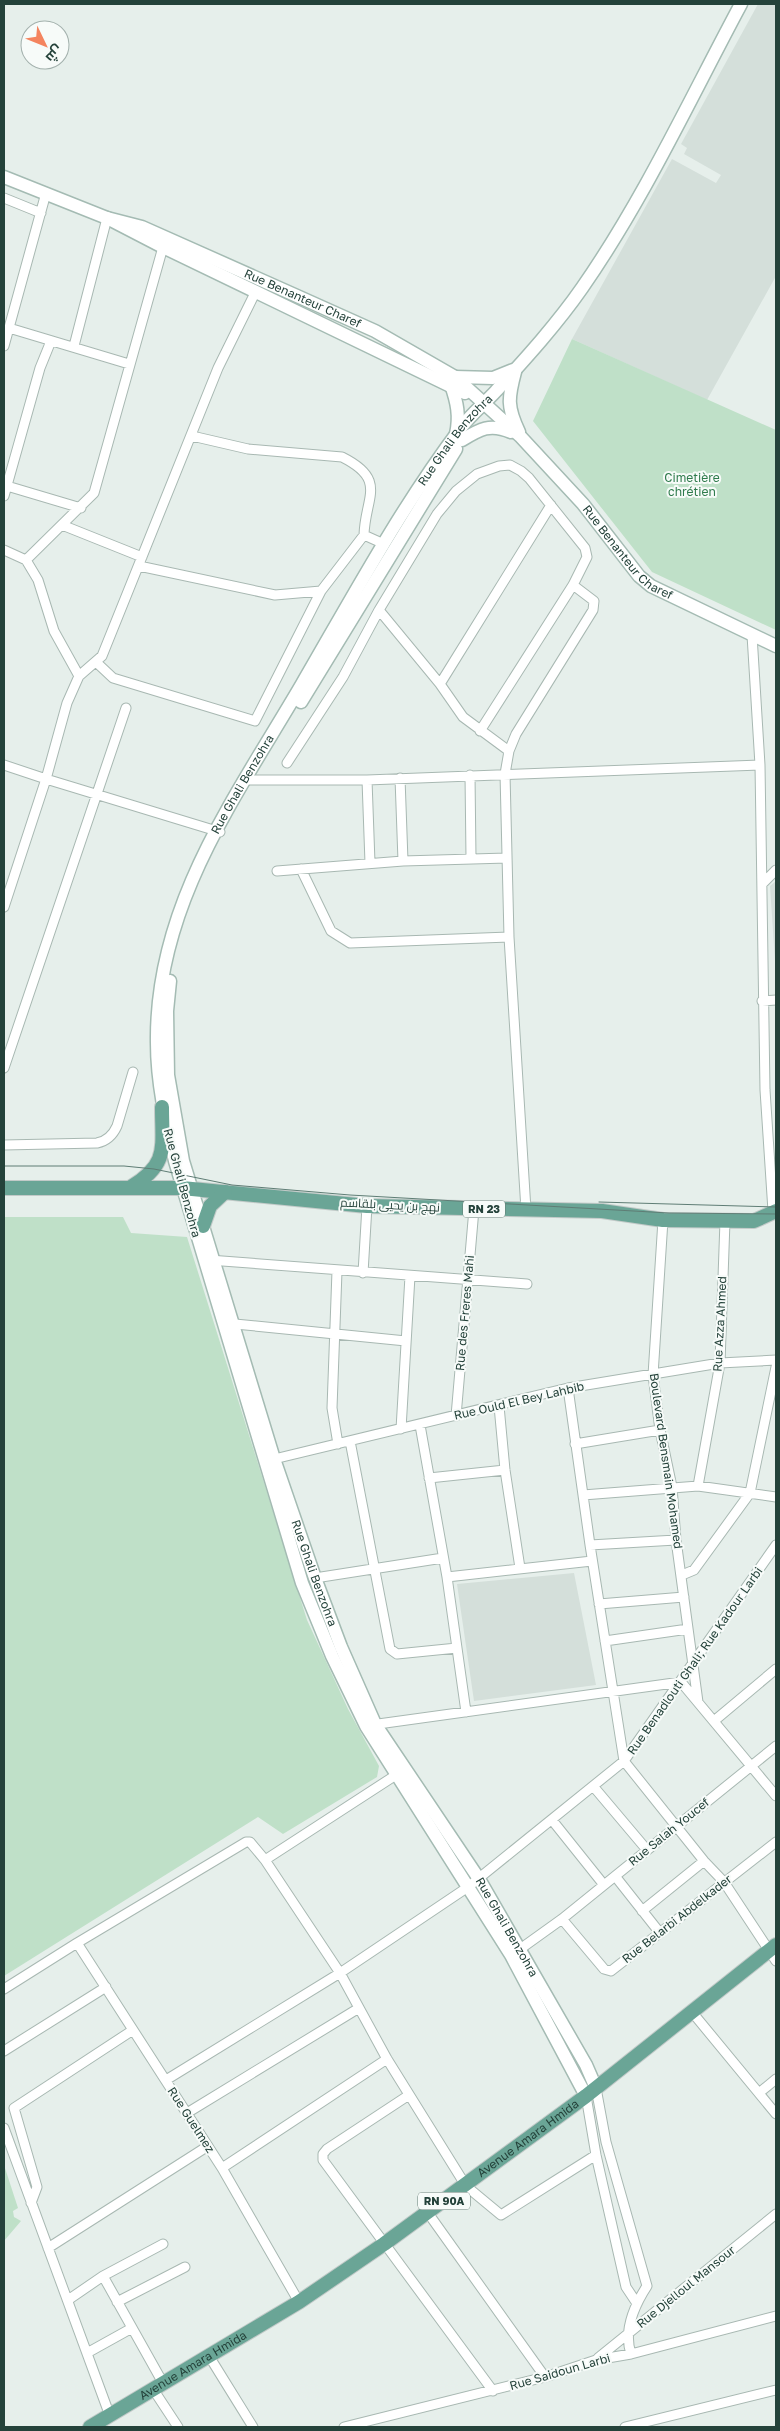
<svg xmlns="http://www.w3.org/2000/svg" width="780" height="2431" font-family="'Golos Text',Cairo,sans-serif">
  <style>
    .built { fill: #d4dfda }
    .green { fill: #bfe0c8 }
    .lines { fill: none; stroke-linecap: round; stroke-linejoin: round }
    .street-casing { stroke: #a8b8b2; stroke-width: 11 }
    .secondary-casing { stroke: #a4bbb3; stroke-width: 15 }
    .primary-casing { stroke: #c2cac8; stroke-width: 16 }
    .street { stroke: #fff; stroke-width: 9 }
    .secondary { stroke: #fff; stroke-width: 12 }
    .primary { stroke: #6aa596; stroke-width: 14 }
    .tram { stroke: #5f7d75; stroke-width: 1 }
    .labels { text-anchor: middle; stroke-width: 4; stroke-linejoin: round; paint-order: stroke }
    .shield { fill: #f7fbf9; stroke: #637a73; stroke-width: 1 }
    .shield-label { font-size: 11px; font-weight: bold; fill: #24423a }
    .street-label { font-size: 12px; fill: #24423a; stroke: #f7fbf9 }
    .park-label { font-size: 12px; fill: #2d7a4b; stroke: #f7fbf9 }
  </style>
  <rect width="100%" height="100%" fill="#e6efeb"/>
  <path class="built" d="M758,4h18v272l-69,124 -135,-61 100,-180 44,24 5,-8 -37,-21 3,-6 -6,-4z
    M776,881v95l-6,-90z
    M574,1573l22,112 -122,16 -17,-117z"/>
  <path class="green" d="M572,339l204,91v200l-124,-58 -119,-151z
    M4,1217h119l8,16 56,4 120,383 41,89 31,57 -2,11 -94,57 -25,-17 -254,159z
    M4,2165l14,43 -5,3 1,6 7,4 -17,20z"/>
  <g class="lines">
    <defs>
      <path id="street" d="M4,198l37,15
        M9,328l120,36
        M4,346l42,-153
        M74,346l33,-128
        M192,436l56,13 94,8c46,23 23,40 22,78
        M7,486l74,22
        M4,496l36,-128 11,-27
        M62,525l80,32
        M4,550l22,10 12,20 16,51 25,45
        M26,560l68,-67 69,-246
        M139,566l136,29 46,-4 43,-56 20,9
        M379,610l61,74 23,33 46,34
        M752,635l8,130 5,325 8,121
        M96,662l17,16 142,43 66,-130
        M440,684l111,-179
        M287,763l56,-86 36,-67 58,-96 19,-23 21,-17 22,-8 11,-1 11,6 8,7 56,70 2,9 -14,28 -93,146
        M4,765l42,14 21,-76 12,-27 23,-20 116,-288 38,-77
        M470,775l1,83
        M400,778l3,83
        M243,780h124l393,-15
        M367,780l3,83
        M301,869l30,62 19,12 159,-6
        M277,871l126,-10 104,-3
        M763,883l13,-13
        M4,907l42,-128 174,53
        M762,1001l14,-1
        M4,1068l122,-360
        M4,1145l93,-2c10,-2 16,-8 20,-17l16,-54
        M526,1210l-17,-273 -4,-163 4,-23 7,-17 77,-124 1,-9 -21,-16
        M663,1220l-10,155 7,55 12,57 4,53 22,162
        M209,1260l318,24
        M337,1271l-5,137 6,36
        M363,1273l4,-67
        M235,1324l171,17
        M568,1388l22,157 34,216 80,100 20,21 52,79
        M499,1406l6,64 15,98
        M456,1416l18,-207
        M420,1425l27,152 19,135
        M401,1429l9,-153
        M350,1441l40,208 7,5 60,-6
        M575,1444l85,-14
        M270,1460l298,-72 152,-25 56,-3
        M429,1478l76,-8
        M698,1486l22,-123 5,-142
        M583,1495l115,-9 78,11
        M590,1545l86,-5
        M682,1575l12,-5 56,-77 26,-126
        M447,1577l145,-16
        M315,1578l128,-20
        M599,1604l85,-7
        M605,1641l83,-12
        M714,1721l62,-52
        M371,1725l310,-43 95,114
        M593,1786l54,64
        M552,1820l52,65
        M265,1860l131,-85
        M615,1876l45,57
        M642,1911l62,-50
        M562,1919l42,50 7,2 165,-129
        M77,1943l145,225 77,134
        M516,1952l46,-33 214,-173
        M4,1989l73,-46 169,-101h4l15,18 75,113 47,86 79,127 35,29 95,-60
        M692,2012l84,102
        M4,2051l102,-64
        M166,2080l174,-107 128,-86 156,-126 152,-216
        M596,2088l10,54 41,144c-13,20 -24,44 -16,68
        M759,2093l17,-14
        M409,2095l-82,54 -4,5v6l170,231
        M586,2096l10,59 30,132 10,15
        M187,2113l172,-105
        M4,2128l106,288
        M222,2168l165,-109
        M31,2203l6,-16 -23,-79 119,-78
        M428,2213l117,164
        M48,2248l160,-102
        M103,2276l60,107
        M68,2300l35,-24 60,-32
        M117,2302l68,-35
        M87,2353l45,-25
        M209,2356l44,71
        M598,2358l178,-144
        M153,2389l25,38
        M344,2427l201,-50 51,-17 35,-6 145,-38
        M625,2427l151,-37"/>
      <g id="secondary">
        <path d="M4,177l103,41 56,29 302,146"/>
        <path id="s1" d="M107,218l35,9 155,69 78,35 80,46 65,59 63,68 56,72 12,10 125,60"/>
        <path d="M515,372c-7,26 -8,35 4,60"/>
        <path d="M455,377l38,1 20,-8"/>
        <path d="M451,385c6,17 9,31 5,49"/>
        <path d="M462,440c18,-11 28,-17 49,-8"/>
        <path d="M301,702l155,-253"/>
        <path id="s2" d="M170,981l-3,30 1,64 15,86 91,298 41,119 26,69 34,77 104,155 107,186 10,23"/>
        <path id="s3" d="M586,2096l-75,-141 -145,-229 -34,-70 -30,-73 -127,-422c-9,-39 -18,-78 -18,-118 -2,-138 79,-246 145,-359 50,-86 98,-175 158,-255 10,-14 25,-26 36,-38 30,-33 61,-67 86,-103 62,-89 108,-189 159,-284"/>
      </g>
      <g id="primary">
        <path d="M131,1187c38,-23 31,-39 31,-80"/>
        <path d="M4,1188h178l185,18 235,5 61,9 91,1 22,-10"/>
        <path d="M203,1226l7,-20 15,-14"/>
        <path id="s4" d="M90,2427l209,-125 85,-58 202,-148 190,-151"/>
      </g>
    </defs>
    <use href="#street" class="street-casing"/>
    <use href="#secondary" class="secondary-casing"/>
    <use href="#primary" class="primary-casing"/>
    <use href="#street" class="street"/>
    <use href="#secondary" class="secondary"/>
    <use href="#primary" class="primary"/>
    <path class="tram" d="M4,1166h120l30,3 78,16 118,10 319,18 107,1
      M599,1202l177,5"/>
  </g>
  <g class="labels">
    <g class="shield">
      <rect x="463" y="1200.5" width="42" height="17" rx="4"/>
      <rect x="418" y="2192.5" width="52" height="17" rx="4"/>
    </g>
    <g class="shield-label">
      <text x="484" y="1213">RN 23</text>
      <text x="444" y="2205">RN 90A</text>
    </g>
    <g class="street-label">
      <text dy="4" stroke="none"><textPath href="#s1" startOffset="212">Rue Benanteur Charef</textPath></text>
      <text dy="4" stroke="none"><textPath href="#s3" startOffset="1829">Rue Ghali Benzohra</textPath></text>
      <text dy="4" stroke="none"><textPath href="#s1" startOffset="631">Rue Benanteur Charef</textPath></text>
      <text dy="4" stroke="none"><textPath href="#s3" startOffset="1424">Rue Ghali Benzohra</textPath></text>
      <text transform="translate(182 1183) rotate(75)" y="4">Rue Ghali Benzohra</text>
      <text transform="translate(390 1205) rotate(3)" y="4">نهج بن يحيى بلقاسم</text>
      <text transform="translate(465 1313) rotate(-85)" y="4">Rue des Freres Mahi</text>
      <text transform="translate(720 1324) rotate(-87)" y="4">Rue Azza Ahmed</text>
      <text transform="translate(519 1401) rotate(-13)" y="4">Rue Ould El Bey Lahbib</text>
      <text transform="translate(666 1461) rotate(82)" y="4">Boulevard Bensmain Mohamed</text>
      <text dy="4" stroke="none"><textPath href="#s2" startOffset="614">Rue Ghali Benzohra</textPath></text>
      <text transform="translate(695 1661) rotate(-55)" y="4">Rue Benadlouti Ghali; Rue Kadour Larbi</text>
      <text transform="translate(669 1832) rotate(-39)" y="4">Rue Salah Youcef</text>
      <text transform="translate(677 1919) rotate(-38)" y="4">Rue Belarbi Abdelkader</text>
      <text dy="4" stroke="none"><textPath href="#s2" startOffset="1019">Rue Ghali Benzohra</textPath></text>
      <text transform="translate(191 2120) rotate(57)" y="4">Rue Guelmez</text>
      <text dy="4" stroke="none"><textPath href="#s4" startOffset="525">Avenue Amara Hmida</textPath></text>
      <text transform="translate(686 2287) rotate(-39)" y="4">Rue Djelloul Mansour</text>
      <text dy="4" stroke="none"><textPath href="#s4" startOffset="120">Avenue Amara Hmida</textPath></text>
      <text transform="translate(560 2372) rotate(-16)" y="4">Rue Saidoun Larbi</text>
    </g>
    <g class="park-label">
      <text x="692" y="482">Cimetière<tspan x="692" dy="14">chrétien</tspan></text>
    </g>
  </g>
  <rect width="780" height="2431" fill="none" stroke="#24423a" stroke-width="10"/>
  <g transform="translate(45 45) rotate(133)"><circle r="24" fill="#f7fbf9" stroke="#a3b1ad"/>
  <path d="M0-4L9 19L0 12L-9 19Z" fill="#f4845f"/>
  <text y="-8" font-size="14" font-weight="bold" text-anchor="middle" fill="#24423a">ش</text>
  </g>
</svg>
